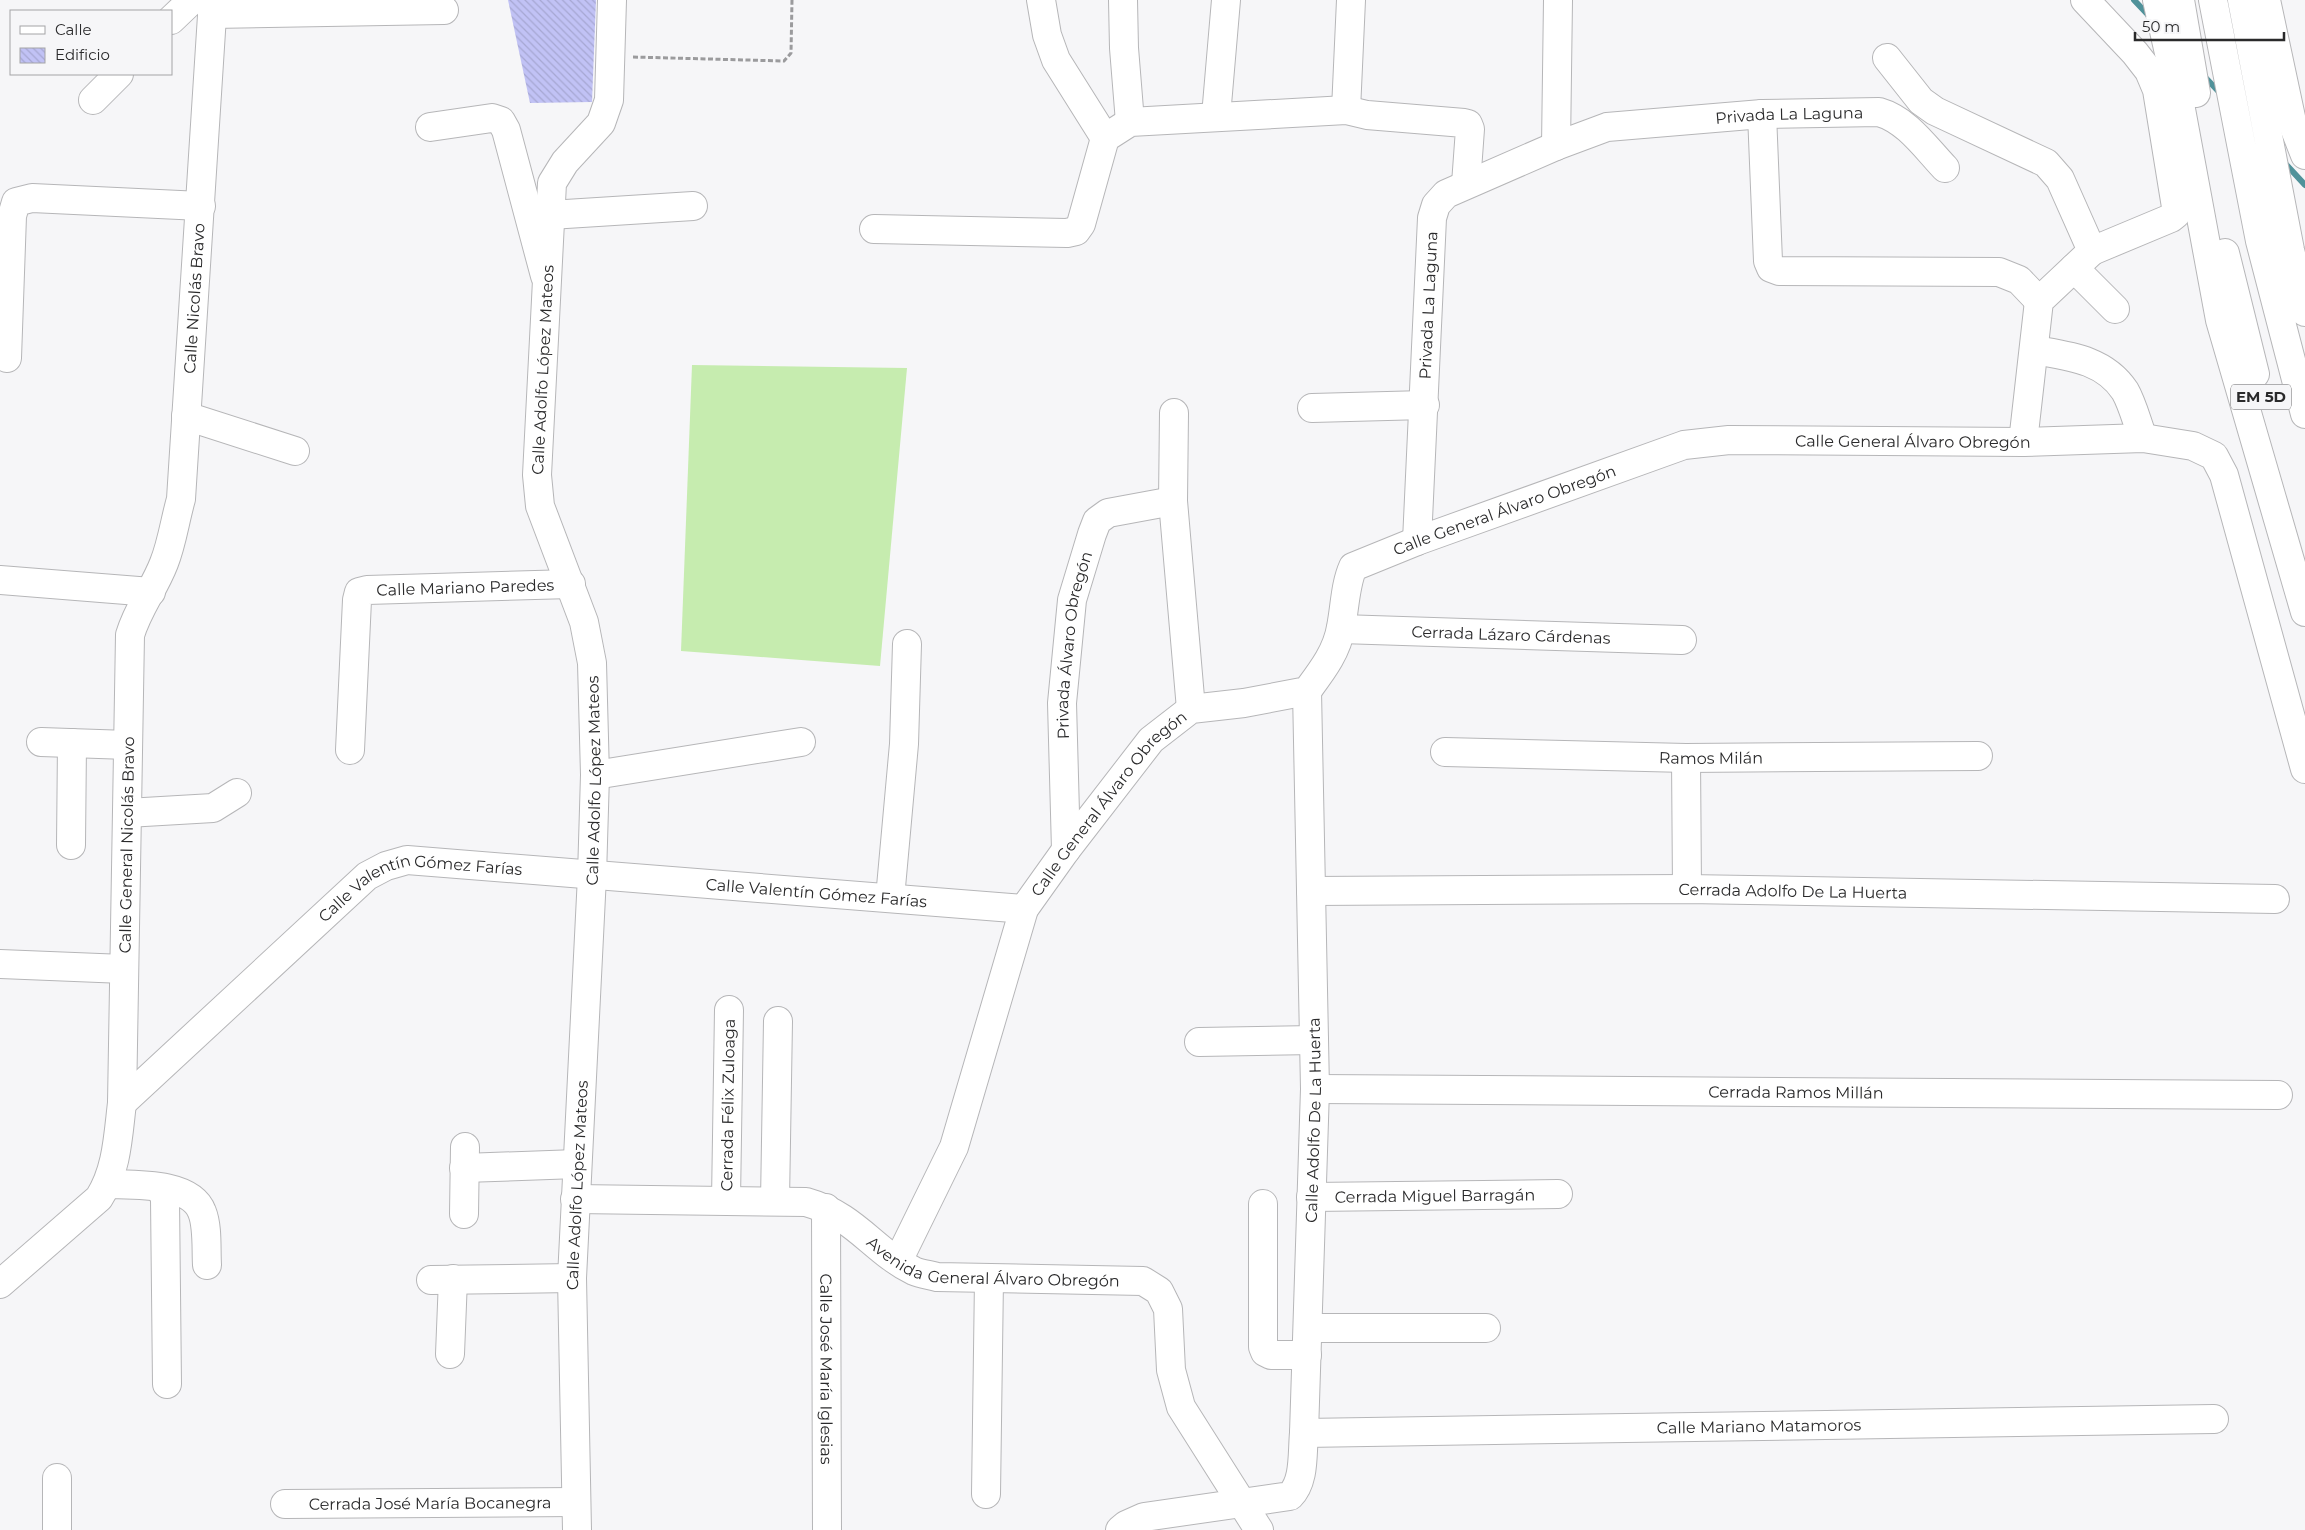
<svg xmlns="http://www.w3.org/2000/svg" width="2305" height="1530" font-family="Montserrat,sans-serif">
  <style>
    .pitch { fill: #c6ecaf }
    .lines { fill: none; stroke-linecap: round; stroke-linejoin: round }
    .stream { stroke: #50929a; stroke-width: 6 }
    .building { fill: url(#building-back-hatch) }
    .minor-casing { stroke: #b6b6b8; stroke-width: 30 }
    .major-casing { stroke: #b6b6b8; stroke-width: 30 }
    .highway-casing { stroke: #b6b6b8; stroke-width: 30 }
    .path { stroke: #9b9b9d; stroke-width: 3; stroke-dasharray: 5 2.5; stroke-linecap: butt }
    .minor { stroke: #fff; stroke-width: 28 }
    .major { stroke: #fff; stroke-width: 28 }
    .highway { stroke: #fff; stroke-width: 28 }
    .labels { text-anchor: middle; stroke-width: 4.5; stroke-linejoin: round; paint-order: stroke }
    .shield { fill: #f6f6f8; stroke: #676768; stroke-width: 1 }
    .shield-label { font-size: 15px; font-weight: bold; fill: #2a2a2b }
    .street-label { font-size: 16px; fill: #2a2a2b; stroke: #f6f6f8 }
  </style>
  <defs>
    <pattern id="building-back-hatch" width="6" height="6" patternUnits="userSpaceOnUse" patternTransform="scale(1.25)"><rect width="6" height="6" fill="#c1c2f5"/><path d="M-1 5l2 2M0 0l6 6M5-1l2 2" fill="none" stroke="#a6a7d2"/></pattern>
  </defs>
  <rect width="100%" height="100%" fill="#f6f6f8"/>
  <path class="pitch" d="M692,365l215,3 -27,298 -199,-15z"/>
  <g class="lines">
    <path class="stream" d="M2134,0l17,18
      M2202,74l19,20
      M2282,160l23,25"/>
  </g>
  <path class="building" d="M508,0h88l-4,102 -62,1z"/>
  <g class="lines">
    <defs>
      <g id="minor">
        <path d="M1041,0l6,35 9,25 49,78"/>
        <path d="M1123,0l1,48 6,74"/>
        <path d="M2085,0l50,53 14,18 8,19 19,117v7l-5,4 -79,33"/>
        <path d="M2266,0l26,122 13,33"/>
        <path d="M212,14l232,-4"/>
        <path d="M171,20l21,-20"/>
        <path d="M1887,58l34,43 14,10 111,52 14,16 32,72 -53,50 -16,141"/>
        <path d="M93,100l26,-26"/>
        <path d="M1346,110l5,-110"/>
        <path d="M1762,114l6,147 3,7 8,3 220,1 20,8 20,21"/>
        <path d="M1216,116l10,-116"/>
        <path d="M430,127l62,-9 9,3 5,9 39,146"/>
        <path d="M1556,146l2,-146"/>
        <path d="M550,215l143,-9"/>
        <path d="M874,229l193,4 9,-2 5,-7 24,-86 25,-16 216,-12 21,5 97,8 4,1 2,5 -4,55"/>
        <path d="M2074,268l41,41"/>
        <path d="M2034,350c34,6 70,9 91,41 8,14 12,32 18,47"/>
        <path d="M7,358l5,-142 4,-14 16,-4 169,8"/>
        <path d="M1312,408l113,-3"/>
        <path d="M1174,413l-1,88 18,208"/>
        <path d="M186,416l109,35"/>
        <path id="s1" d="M1417,541l15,-323 4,-13 10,-11 110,-48 51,-19 155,-13 117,-2c28,8 46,35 66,56"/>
        <path d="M0,580l151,12"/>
        <path id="s2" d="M1341,629l341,11"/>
        <path d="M41,742l87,3"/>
        <path id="s3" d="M350,750l7,-150 2,-8 8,-2 204,-6"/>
        <path id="s4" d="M1445,752l241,6 292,-2"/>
        <path d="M1686,758l1,131"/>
        <path d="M595,775l206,-33"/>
        <path d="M127,813l86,-5 24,-15"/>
        <path d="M71,845l1,-102"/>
        <path id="s5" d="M1066,850l-4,-147 10,-103 20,-66 5,-13 11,-8 65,-12"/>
        <path id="s6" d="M1311,891l376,-2 588,10"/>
        <path d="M890,898l14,-154 3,-100"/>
        <path d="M0,964l124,5"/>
        <path d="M1199,1042l115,-2"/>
        <path id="s7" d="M1315,1089l963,6"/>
        <path id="s8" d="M122,1103l245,-227 19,-10 21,-6 617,49"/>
        <path d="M464,1168l113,-4"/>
        <path d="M108,1184c27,1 83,-2 94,28 6,15 4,37 5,53"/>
        <path d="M161,1188l4,11 2,185"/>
        <path id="s9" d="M1311,1197l247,-3"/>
        <path id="s10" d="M726,1200l3,-190"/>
        <path d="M775,1201l3,-180"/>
        <path d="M1263,1204v143l2,5 6,3h36"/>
        <path id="s11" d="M826,1208l1,322"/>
        <path d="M464,1214l1,-67"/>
        <path id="s12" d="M898,1261l56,-114 70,-238 42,-59 85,-110 40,-31 53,-6 63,-12c14,-19 30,-39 34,-64 4,-20 4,-42 12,-60l64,-26 267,-96 45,-5 294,2 120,-4 50,8 21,10 10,19 81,294"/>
        <path d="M431,1280l141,-2"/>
        <path id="s13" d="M0,1284l99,-86c18,-28 19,-62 23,-95l8,-468c8,-27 24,-46 34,-72 8,-20 11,-43 17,-64l32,-499"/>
        <path d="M1308,1328h178"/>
        <path d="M450,1354l3,-75"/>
        <path id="s14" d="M1304,1433l910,-14"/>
        <path d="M986,1494l3,-215"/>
        <path id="s15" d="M285,1504l290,-2"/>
        <path d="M57,1530v-52"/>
        <path id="s16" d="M1120,1530l6,-5 18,-8 146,-21c15,-15 12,-42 14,-63l11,-344 -8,-398"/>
      </g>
      <g id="major">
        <path id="s17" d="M575,1199l231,3c50,14 67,49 108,69 7,3 16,4 23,6l206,4 16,10 9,18 3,61 10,37 78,123"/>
        <path id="s18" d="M577,1530l-5,-252 20,-402 3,-101 -3,-112 -8,-41 -44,-116 -3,-31 15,-292 13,-21 36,-39 8,-23 3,-100"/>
      </g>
      <path id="highway" d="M2157,0l21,93 42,227 85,292
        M2180,0l16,93
        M2213,0l47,241 45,173
        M2242,0l48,250 15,62
        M2225,253l30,121"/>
    </defs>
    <use href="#minor" class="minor-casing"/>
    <use href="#major" class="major-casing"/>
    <use href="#highway" class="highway-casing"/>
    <path class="path" d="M633,57l151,4 7,-8 1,-53"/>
    <use href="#minor" class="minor"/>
    <use href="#major" class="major"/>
    <use href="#highway" class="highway"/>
  </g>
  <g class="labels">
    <rect class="shield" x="2231" y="384.5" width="60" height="25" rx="4"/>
    <g class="shield-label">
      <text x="2261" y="402">EM 5D</text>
    </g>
    <g class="street-label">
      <text dy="6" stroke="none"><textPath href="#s1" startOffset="709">Privada La Laguna</textPath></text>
      <text dy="6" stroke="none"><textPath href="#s13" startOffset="1045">Calle Nicolás Bravo</textPath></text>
      <text dy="6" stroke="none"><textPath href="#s1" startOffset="236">Privada La Laguna</textPath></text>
      <text dy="6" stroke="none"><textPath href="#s18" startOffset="1170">Calle Adolfo López Mateos</textPath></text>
      <text dy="6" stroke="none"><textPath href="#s12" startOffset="1471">Calle General Álvaro Obregón</textPath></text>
      <text dy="6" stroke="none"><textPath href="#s12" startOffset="1051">Calle General Álvaro Obregón</textPath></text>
      <text dy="6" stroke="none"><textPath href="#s3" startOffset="265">Calle Mariano Paredes</textPath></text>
      <text dy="6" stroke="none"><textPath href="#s2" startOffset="170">Cerrada Lázaro Cárdenas</textPath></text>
      <text dy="6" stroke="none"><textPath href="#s5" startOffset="206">Privada Álvaro Obregón</textPath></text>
      <text dy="6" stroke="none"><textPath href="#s4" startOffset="266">Ramos Milán</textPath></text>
      <text dy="6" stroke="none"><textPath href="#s18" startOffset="750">Calle Adolfo López Mateos</textPath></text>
      <text dy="6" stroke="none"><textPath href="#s12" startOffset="511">Calle General Álvaro Obregón</textPath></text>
      <text dy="6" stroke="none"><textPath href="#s13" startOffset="488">Calle General Nicolás Bravo</textPath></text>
      <text dy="6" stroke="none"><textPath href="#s6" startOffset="482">Cerrada Adolfo De La Huerta</textPath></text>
      <text dy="6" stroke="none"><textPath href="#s8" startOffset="788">Calle Valentín Gómez Farías</textPath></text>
      <text dy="6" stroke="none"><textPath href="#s8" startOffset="382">Calle Valentín Gómez Farías</textPath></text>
      <text dy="6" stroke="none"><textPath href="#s7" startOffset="481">Cerrada Ramos Millán</textPath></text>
      <text dy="6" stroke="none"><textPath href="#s10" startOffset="95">Cerrada Félix Zuloaga</textPath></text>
      <text dy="6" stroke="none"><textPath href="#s16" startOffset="554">Calle Adolfo De La Huerta</textPath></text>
      <text dy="6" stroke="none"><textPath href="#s18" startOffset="345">Calle Adolfo López Mateos</textPath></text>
      <text dy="6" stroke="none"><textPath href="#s9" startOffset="124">Cerrada Miguel Barragán</textPath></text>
      <text dy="6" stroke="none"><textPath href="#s17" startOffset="436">Avenida General Álvaro Obregón</textPath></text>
      <text dy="6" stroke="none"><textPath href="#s11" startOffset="161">Calle José María Iglesias</textPath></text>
      <text dy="6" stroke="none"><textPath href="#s14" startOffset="455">Calle Mariano Matamoros</textPath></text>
      <text dy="6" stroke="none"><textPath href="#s15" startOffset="145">Cerrada José María Bocanegra</textPath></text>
    </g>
  </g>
  <rect x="10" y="10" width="162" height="65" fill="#f6f6f8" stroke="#a4a4a6"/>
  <rect x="20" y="26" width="25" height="8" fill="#ffffff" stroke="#a4a4a6"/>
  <text x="55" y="35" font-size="15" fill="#2a2a2b">Calle</text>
  <rect x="20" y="48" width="25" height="15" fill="url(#building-back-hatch)" stroke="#a4a4a6"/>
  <text x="55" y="60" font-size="15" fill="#2a2a2b">Edificio</text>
  <path d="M2135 32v8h149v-8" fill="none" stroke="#2a2a2b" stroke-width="2.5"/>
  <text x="2142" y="32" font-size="15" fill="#2a2a2b" stroke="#f6f6f8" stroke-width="4" paint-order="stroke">50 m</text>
</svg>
